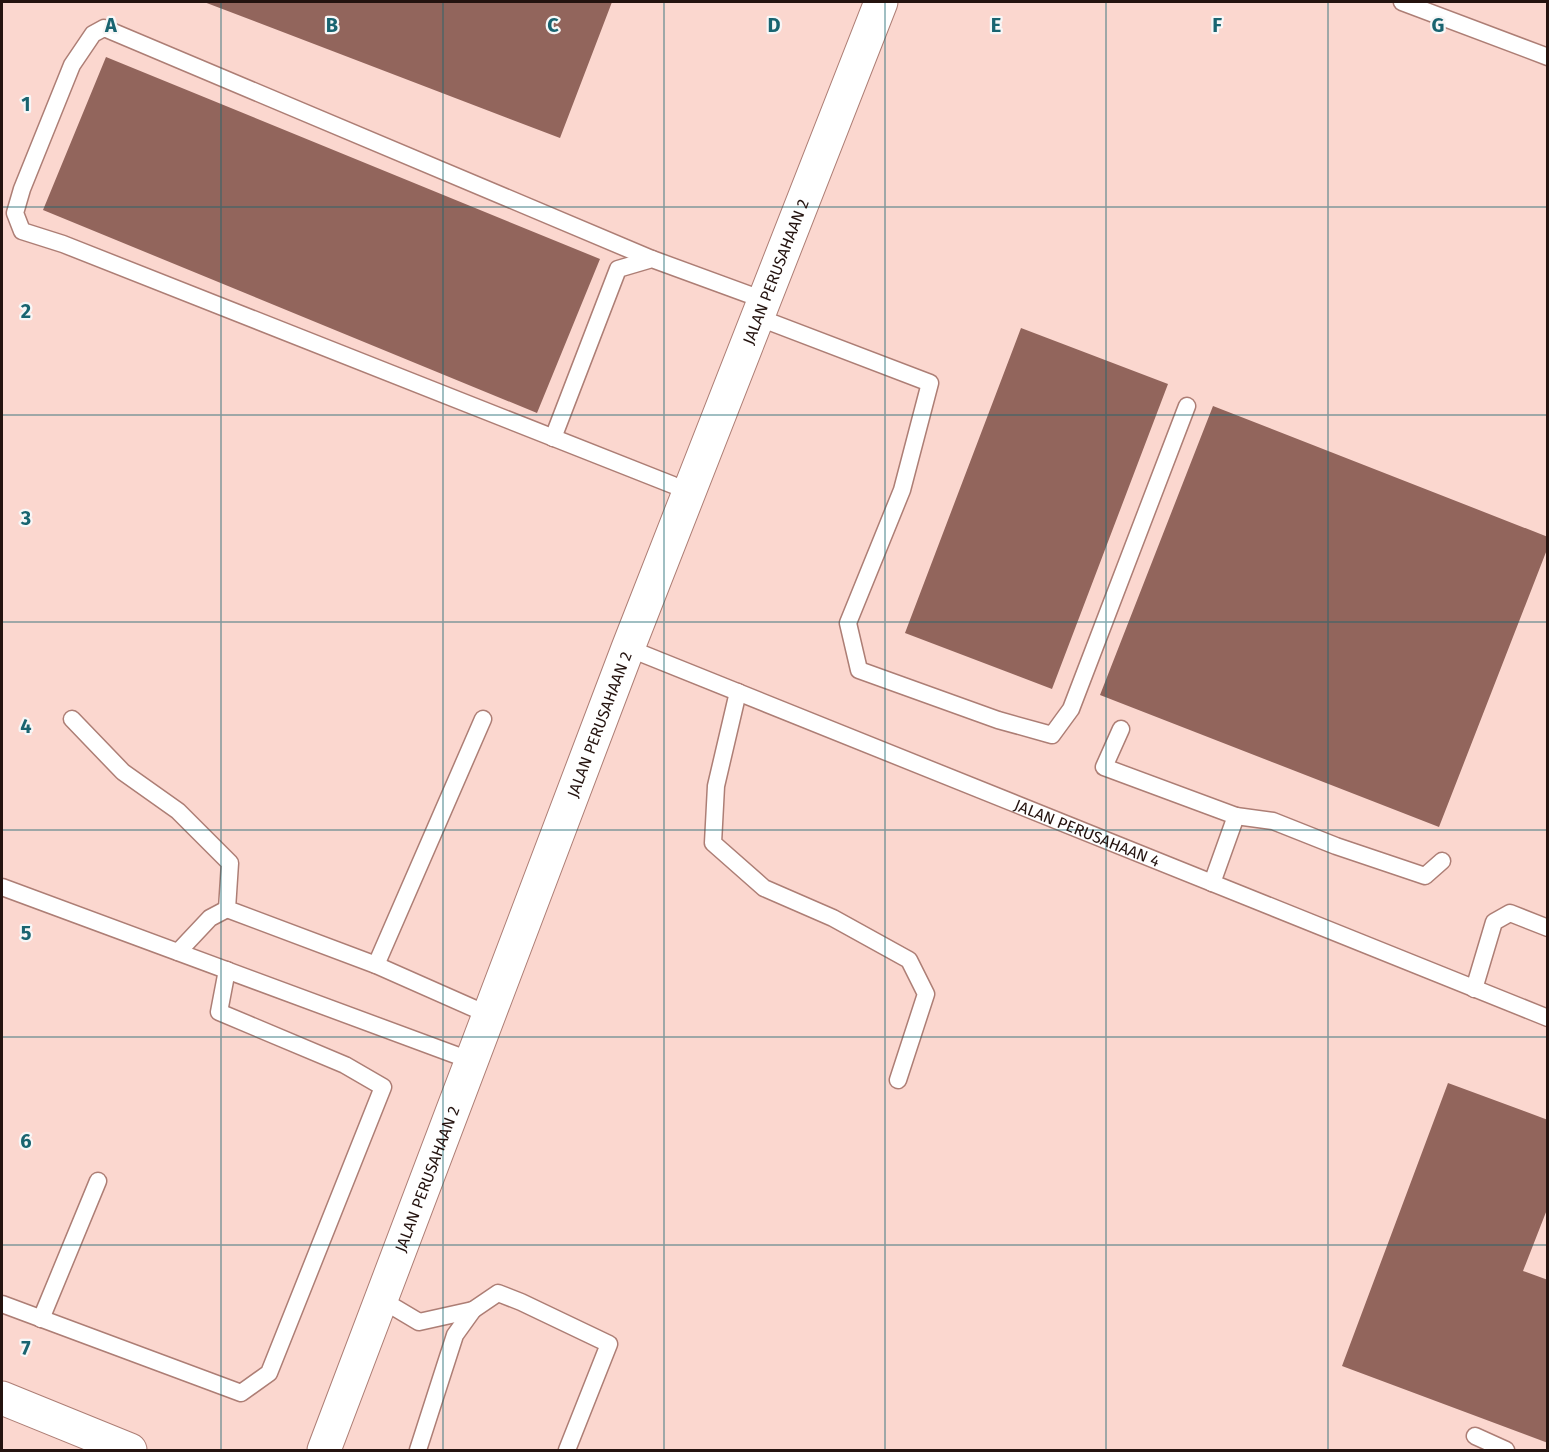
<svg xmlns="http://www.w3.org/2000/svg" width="1549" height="1452" font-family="'Fira Sans',sans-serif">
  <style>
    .built { fill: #fbd7cf }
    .building { fill: #92655c }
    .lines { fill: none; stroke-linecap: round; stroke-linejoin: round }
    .service-casing { stroke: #ad7e75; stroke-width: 19 }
    .minor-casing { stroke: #ad7e75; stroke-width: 35 }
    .tertiary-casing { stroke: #ad7e75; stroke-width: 35 }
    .service { stroke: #fff; stroke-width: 16 }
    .minor { stroke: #fff; stroke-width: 33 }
    .tertiary { stroke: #fff; stroke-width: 33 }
    .grid { fill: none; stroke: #196470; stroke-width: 1.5; stroke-opacity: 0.55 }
    .labels { text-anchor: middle; stroke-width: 4.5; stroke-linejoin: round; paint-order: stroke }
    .street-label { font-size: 16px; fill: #24130f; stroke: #f7f7f7 }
    .grid-label { font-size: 20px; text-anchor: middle; font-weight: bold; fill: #196470; stroke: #f7f7f7; stroke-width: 4.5; stroke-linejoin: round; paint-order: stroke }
  </style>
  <rect width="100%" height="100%" fill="#fae5e1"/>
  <path class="built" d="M2,2h1545v1448h-1545z"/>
  <path class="building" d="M204,2h408l-52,136z
    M106,57l494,202 -63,154 -494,-203z
    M1021,328l147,56 -116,305 -147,-56z
    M1213,406l335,131v10l-109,280 -339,-132z
    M1448,1083l100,37v87l-25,64 25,9v163l-206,-77z"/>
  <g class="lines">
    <defs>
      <g id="service">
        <path d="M1402,2l146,55"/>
        <path d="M652,259l-548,-231 -11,6 -21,31 -50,124 -7,24 7,18 41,13 610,241"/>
        <path d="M757,317l173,66 -28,107 -54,133 11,47 139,50 54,15 19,-26 116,-303"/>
        <path d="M553,438l65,-169 34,-10 112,41"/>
        <path id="s1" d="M628,648l920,370"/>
        <path d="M738,692l-22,94 -3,57 51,45 69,30 76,42 17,34 -28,86"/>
        <path d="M72,719l51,53 55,39 52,52 -3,46 149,56 113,50"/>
        <path d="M1121,729l-17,38 132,49 -24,67"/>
        <path d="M1236,816l37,5 63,25 89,30 17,-15"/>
        <path d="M2,887l470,174"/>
        <path d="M178,952l32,-34 17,-9"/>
        <path d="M376,965l107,-246"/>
        <path d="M1474,989l20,-67 16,-9 38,15"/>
        <path d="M382,1300l37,22 54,-12 25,-17 23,9 88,42 -42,106"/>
        <path d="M2,1304l239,89 28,-20 114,-286 -38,-22 -126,-53 8,-42"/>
        <path d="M41,1319l57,-138"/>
        <path d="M1475,1436l31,14"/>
        <path d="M418,1450l37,-115 18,-25"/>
      </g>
      <g id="minor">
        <path id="s2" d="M324,1450l304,-802 253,-646"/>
      </g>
      <path id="tertiary" d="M2,1398l128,52"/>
    </defs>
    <use href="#service" class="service-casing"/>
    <use href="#minor" class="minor-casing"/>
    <use href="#tertiary" class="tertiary-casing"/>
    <use href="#service" class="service"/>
    <use href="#minor" class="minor"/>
    <use href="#tertiary" class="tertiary"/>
  </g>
  <path class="grid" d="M221,2v1448M443,2v1448M664,2v1448M885,2v1448M1106,2v1448M1328,2v1448M2,207h1546M2,415h1546M2,622h1546M2,830h1546M2,1037h1546M2,1245h1546"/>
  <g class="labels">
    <g class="street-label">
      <text dy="6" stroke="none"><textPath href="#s2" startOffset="1262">JALAN PERUSAHAAN 2</textPath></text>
      <text dy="6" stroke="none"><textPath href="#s2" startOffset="776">JALAN PERUSAHAAN 2</textPath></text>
      <text dy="6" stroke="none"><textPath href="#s1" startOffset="495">JALAN PERUSAHAAN 4</textPath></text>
      <text dy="6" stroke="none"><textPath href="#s2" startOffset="290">JALAN PERUSAHAAN 2</textPath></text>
    </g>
  </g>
  <g class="grid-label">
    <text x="111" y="32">A</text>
    <text x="332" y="32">B</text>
    <text x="553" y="32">C</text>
    <text x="774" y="32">D</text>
    <text x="996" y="32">E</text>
    <text x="1217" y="32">F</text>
    <text x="1438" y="32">G</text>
    <text x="26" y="111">1</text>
    <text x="26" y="318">2</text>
    <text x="26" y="525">3</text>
    <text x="26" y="733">4</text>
    <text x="26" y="940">5</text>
    <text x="26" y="1148">6</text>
    <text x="26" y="1355">7</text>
  </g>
  <rect width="1549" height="1452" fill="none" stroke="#24130f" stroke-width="6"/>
</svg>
